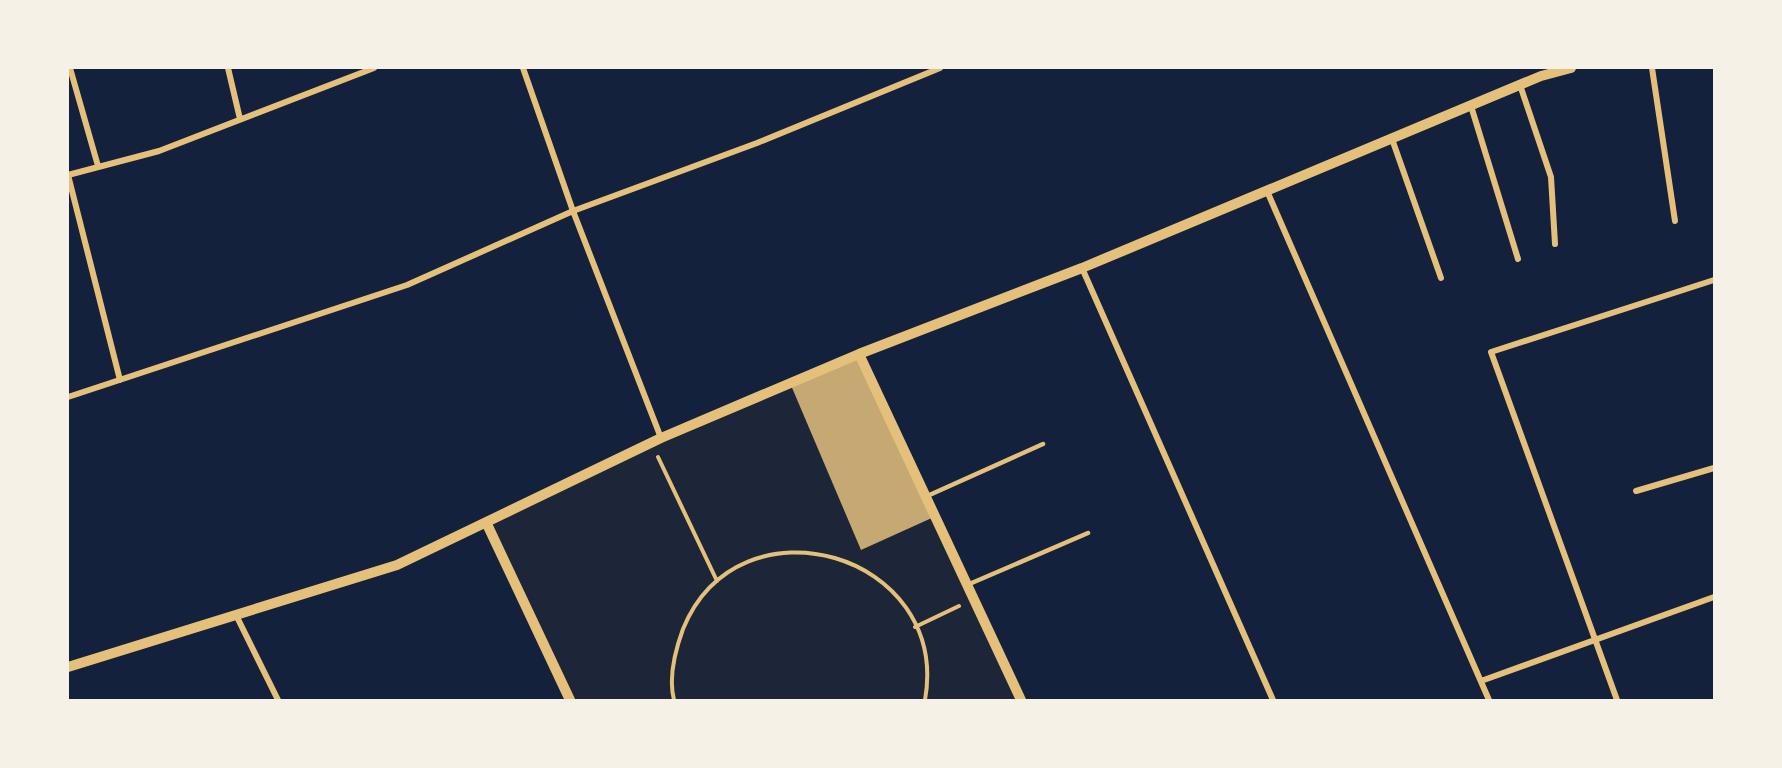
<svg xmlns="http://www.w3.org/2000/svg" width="1782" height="768" font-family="'Noto Sans',sans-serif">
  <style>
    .green { fill: #1d2539 }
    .building { fill: #c6a872 }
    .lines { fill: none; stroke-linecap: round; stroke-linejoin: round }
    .path { stroke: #e5c07b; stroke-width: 4 }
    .service { stroke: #e5c07b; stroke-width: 4.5 }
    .minor { stroke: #e5c07b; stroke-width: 6 }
    .tertiary { stroke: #e5c07b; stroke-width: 10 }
  </style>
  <rect width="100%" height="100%" fill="#14213d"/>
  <path class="green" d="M790,383l71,167 73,-33 87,183h-451l-84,-178z"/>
  <path class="building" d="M859,354l75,163 -73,33 -71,-167z"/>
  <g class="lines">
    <path class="path" d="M658,457l59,124
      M915,627l44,-21
      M674,700c-6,-23 1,-49 9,-71 56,-137 268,-76 242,71"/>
    <path class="service" d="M925,497l118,-53
      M967,585l121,-52"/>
    <path class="minor" d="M70,68l28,98
      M228,68l12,51
      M523,68l50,143 88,227
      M1652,68l23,153
      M1520,85l31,92 4,67
      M1471,106l47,153
      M1392,139l49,139
      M1267,191l222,509
      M1082,268l191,432
      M120,380l-52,-205 91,-24 215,-83
      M68,397l339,-112 166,-74 184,-68 183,-75
      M1636,491l78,-23
      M236,615l42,85
      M1481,681l233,-84
      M1617,700l-126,-348 223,-72"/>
    <path class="tertiary" d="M859,354l162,346
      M486,522l84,178
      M68,667l329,-102 264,-127 198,-84 223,-86 459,-192 30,-8"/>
  </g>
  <rect width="1782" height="768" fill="none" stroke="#f6f1e7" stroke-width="138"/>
</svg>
